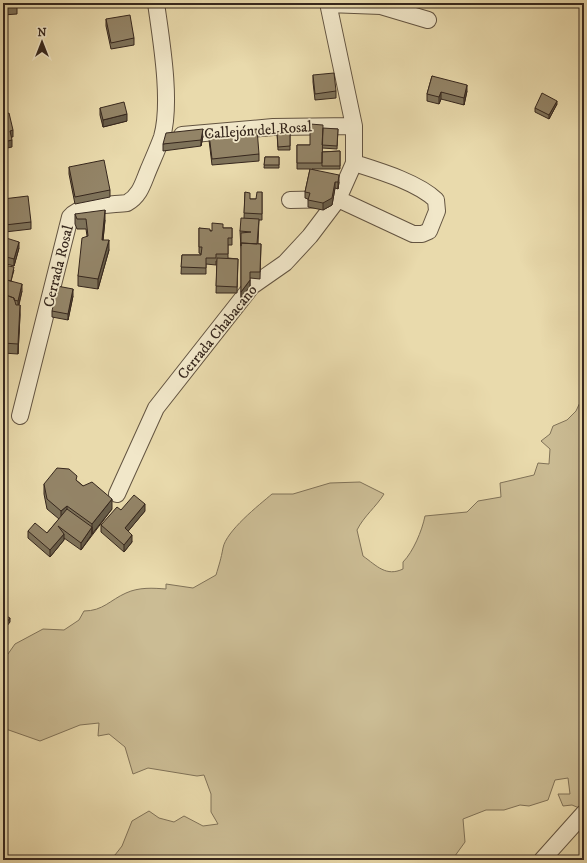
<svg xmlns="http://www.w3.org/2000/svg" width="587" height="863" font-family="'IM FELL DW Pica',serif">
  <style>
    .green { fill: #cbbc94; stroke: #807258 }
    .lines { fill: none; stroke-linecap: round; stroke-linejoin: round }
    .minor-casing { stroke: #635441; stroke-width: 18 }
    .minor { stroke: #f1e7c9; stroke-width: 16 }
    .wall { fill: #7e7259; stroke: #36271d }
    .shaded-wall { fill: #675c48; stroke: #36271d }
    .building { fill: #938467; stroke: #36271d }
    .labels { text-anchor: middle; stroke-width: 3.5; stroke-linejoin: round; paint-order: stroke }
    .street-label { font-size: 15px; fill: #36271d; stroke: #f1e7c9 }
  </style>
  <rect width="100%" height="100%" fill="#e9daac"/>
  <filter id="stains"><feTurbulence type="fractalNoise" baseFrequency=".005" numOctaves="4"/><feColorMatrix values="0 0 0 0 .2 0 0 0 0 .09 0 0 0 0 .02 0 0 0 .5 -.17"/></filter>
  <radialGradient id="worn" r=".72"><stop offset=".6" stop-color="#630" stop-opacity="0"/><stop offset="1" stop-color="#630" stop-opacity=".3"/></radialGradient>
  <path class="green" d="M583,396l1,414 -12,-5 -9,1 -5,-12h12l-2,-16 -13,2 -7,20 -19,6 -9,-1 -16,5h-18l-23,9 2,23 -13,18h-346l9,-5 7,-9 10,-25 17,-10 10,7 15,4 10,-6 19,10 15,-2 -7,-12v-18l-7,-19 -7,1 -49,-8 -15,6 -8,-27 -16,-13 -11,2 1,-13 -19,2 -40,16 -37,-13v-67l12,-17 28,-15 21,1 15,-10 5,-9c19,0 26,-11 42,-18 13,-6 27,-5 40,-4v-5l27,4 23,-13c3,-10 5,-16 7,-27 3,-17 36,-43 49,-54h21l37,-11 30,-1 24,12c-8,13 -20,22 -27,36l6,26c14,10 23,21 40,13v-7c10,-10 19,-31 22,-46l42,-4 11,-11 23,-4 -1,-14 34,-8 4,-12 11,1 1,-15 -9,-8 9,-7 3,-8 14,-6 9,-9z"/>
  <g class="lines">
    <defs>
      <path id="minor" d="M328,4l53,2 47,14
        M182,135l91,-8 81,-1
        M290,200l48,-1 75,35h9l7,-3 8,-20 -1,-11c-19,-18 -57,-29 -82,-37
        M20,416l50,-199c10,-13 41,-12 57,-14 13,-7 16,-20 21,-32 5,-12 10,-23 14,-34 10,-35 -1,-98 -6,-134
        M117,494l39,-86 96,-122 33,-23 25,-27 28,-37 16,-36v-37l-26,-123
        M542,860l42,-47"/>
    </defs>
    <use href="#minor" class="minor-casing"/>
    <use href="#minor" class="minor"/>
  </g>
  <path class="wall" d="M3,3l14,4v7l-14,1z
    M106,19l28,19v7l-23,4 -5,-23z
    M313,75l23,16v7l-21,2 -2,-18z
    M432,76l35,15 -3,14 -23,-6 -2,5 -12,-3v-7z
    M557,104l-8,15 -14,-7v-4z
    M100,108l27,13 -24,6 -3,-12z
    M323,129h15l-1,20 -15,-1v4l18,-1v18h-28l27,13 -1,7 -3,-1 -3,17 -9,5 -15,-3v-8l-3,-1v-6l5,-23h-13v-24h13z
    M290,131v19h-12l-1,-18z
    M209,134l50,20v7l-47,4 -3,-25z
    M203,136l-2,10 -38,5v-7z
    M265,157h14v11h-15z
    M69,167l41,23v7l-35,7 -6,-30z
    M245,192l5,7h6l6,-7v28h-3l-1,24h3l-1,35 -10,-1v8l-9,13v-50l-1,-18 4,-13z
    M3,199l28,23v7l-26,3 -2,5 16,11 -5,18 -11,-3z
    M75,214l30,6 -2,20 6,10 -11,39 -20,-3v-10l9,-40 -1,-7h-9l-2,-5z
    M199,228l13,3 11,-3h9v17h-4v13l10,1 -1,34h-21l1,-32h-1v4l-10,-1v10h-25l1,-19h19v-1l-2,-1z
    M3,265l11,5 -3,11 11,10 -3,14 1,10 -2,39 -15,-1z
    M73,296l-5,24 -16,-3v-6z
    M77,481l35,28 -31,41 -17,-12v2l-14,17 -22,-19v-7l19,2 12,-14 -12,-10 -3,-15v-10z
    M121,510l24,1 -17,20 4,11 -8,10 -23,-20v-7z"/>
  <path class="shaded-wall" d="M467,85v6l-3,14v-7z
    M441,92v7l-2,5v-7z
    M557,101v3l-8,15v-4z
    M127,114v7l-24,6v-7z
    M203,129v7l-2,10v-6z
    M13,130v7h-3v-6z
    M12,140v7l-9,2v-7z
    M339,175v7l-1,7v-7z
    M335,182v6l-3,17 -9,5v-7z
    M105,210v10l-3,30v-10z
    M5,225v7l-2,7v-7z
    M109,240v10l-11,39v-10z
    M19,242v6l-5,18v-7z
    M250,280v6l-9,13v-7z
    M22,284v7l-4,16v-6z
    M73,289v7l-5,24v-6z
    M20,305v10l-2,39v-10z
    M112,499v10l-20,25v-10z
    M145,504v7l-20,24v-7z
    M67,506v10l-6,5v-10z
    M92,527v7l-11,16v-7z
    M64,534v6l-14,17v-7z
    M132,535v7l-8,10v-7z
    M10,618v4l-7,9v-4z"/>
  <path class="building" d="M3,3h13l1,4 -14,1z
    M130,15l4,23 -23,5 -5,-24z
    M334,73l2,18 -21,3 -2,-19z
    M432,76l35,9 -3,13 -23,-6 -2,5 -12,-3z
    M542,93l15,8 -8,14 -14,-7z
    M124,102l3,12 -24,6 -3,-12z
    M9,113l4,17 -3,1 2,9 -9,2v-27z
    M310,124l13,1 -1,38h-25v-18h13z
    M323,128l15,1 -1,17 -15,-1z
    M203,129l-2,11 -38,4 3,-11z
    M257,129l2,25 -47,5 -3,-25z
    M290,131v15l-12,1 -1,-15z
    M340,151v15h-18v-14z
    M265,157h14v8h-15z
    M104,160l6,30 -35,7 -6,-30z
    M310,169l29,6 -1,7h-3l-3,16 -9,5 -15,-3 2,-7 -5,-1z
    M245,192l5,1v6h6l1,-7h5v22l-18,-1z
    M28,196l3,26 -26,3 -2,7v-33z
    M105,210l-3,30h7l-11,39 -20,-3 4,-38 6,-2 -2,-17h-9l-2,-5z
    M241,218l18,1 -2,25 -16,-1v3v-13l10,-1 -11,-1z
    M212,223l11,1v4h9v10h-4v16h-12v4h-10v10l-25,-1 1,-12h19l1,-8h-3v-19l11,1v2h2z
    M3,237l16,5 -5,17 -11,-3z
    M241,243l20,1 -1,28h-10v8l-9,12z
    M217,258l21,1 -1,28 -21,-1z
    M3,265l11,2 -3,14 -8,-2z
    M3,279l19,5 -4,17 -4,-1v-2l-11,-4v-7h2l-2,-1z
    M57,286l16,3 -5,25 -16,-3z
    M3,294l11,4 2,7h4l-2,39 -15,-1z
    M57,468l12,1 8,7 -1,4 7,6 9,-4 20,17 -20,25 -25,-18 -6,5 -14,-12 -3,-15z
    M134,495l11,9 -20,24 7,7 -8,10 -23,-20 16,-18 4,3z
    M67,509l25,18 -11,16 -23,-17 6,8 -14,16 -22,-19 7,-8 12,10z
    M3,614l7,4 -7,9z"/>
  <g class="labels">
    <g class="street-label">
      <text transform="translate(258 130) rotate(-4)" y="5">Callejón del Rosal</text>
      <text transform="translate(58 266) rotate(-76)" y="5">Cerrada Rosal</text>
      <text transform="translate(217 332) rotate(-51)" y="5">Cerrada Chabacano</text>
    </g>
  </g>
  <rect width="587" height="863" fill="none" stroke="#e9daac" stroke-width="16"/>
  <rect x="4" y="4" width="579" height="855" fill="none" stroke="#36271d" stroke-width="2"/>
  <rect x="8" y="8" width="571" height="847" fill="none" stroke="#36271d"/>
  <g transform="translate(42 42)" stroke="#f1e7c9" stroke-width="3" paint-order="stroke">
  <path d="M0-3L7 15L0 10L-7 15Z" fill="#36271d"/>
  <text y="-6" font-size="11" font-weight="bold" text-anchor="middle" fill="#36271d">N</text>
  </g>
  <rect width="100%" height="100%" filter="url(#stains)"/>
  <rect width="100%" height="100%" fill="url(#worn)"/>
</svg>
